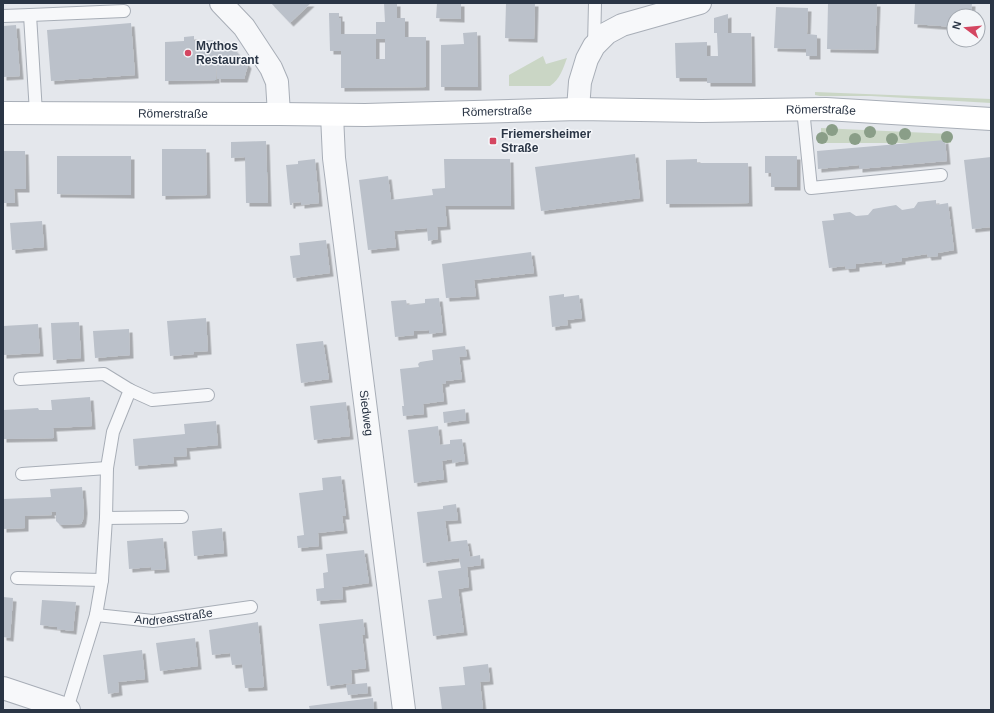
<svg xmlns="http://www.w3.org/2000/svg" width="994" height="713" font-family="Arial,sans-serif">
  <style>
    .green { fill: #cad6c5 }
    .building { fill: #bbc1ca; fill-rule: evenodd; filter: url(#shadow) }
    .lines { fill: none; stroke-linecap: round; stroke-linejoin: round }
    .lane-casing { stroke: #a8aeb7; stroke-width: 14 }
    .street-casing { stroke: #a8aeb7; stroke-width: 24 }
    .secondary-casing { stroke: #a8aeb7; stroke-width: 24 }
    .lane { stroke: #f7f8fa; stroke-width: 12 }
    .street { stroke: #f7f8fa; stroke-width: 22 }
    .secondary { stroke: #fff; stroke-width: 22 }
    .tree { fill: #8a9e88 }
    .poi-dot { fill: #d44661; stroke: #f4f6f9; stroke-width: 1.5 }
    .labels { text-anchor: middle; stroke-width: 3; stroke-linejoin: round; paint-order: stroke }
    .poi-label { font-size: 12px; font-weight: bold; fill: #2a3545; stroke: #f4f6f9; text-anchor: start }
    .street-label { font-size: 12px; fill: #2a3545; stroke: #f4f6f9 }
  </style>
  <defs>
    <filter id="shadow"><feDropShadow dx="3.5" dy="3.5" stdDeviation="0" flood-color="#0004"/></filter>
  </defs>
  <rect width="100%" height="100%" fill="#e4e7ec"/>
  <path class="green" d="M543,56l3,8 21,-6c-4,11 -7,21 -17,28h-41v-11z
    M815,92l176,7v4l-120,-7h-51l-5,-1z
    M821,128l130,6v9h-130z"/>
  <path class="building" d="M271,3h40l-21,20z
    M384,3h13v15h8v19h21v50l-85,1v-37h-11l-1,-38h10v5h2v16h35v-12h9zM376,39h9v20h-9z
    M437,3h24v16l-25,-1z
    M506,3h29l-1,36 -29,-1z
    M828,3h49l-2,47 -48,-1z
    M915,3h57l-1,13h-17v11l-40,-3z
    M776,7l32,1 -1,26 10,1v21h-11v-7l-32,-1z
    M728,14v19h23l1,50h-45v-5h-31l-1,-35 32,-1v14h11l-1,-23h-3v-15z
    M131,23l4,52 -84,6 -4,-51z
    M16,25l4,51 -17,1v-51z
    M477,32l1,55h-37v-42l23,-1 -1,-11z
    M194,36v5l23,-1v2h11l20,23 -4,14h-27v-32l-1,33 -51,1v-39l19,-1v-4z
    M945,140l2,21 -88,8v-4l-41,4 -1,-18z
    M266,141l2,62h-22l-1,-46 -14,1v-16z
    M162,149h44l1,46 -45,1z
    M3,151h22l1,38h-12l1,14h-12z
    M635,154l5,44 -99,13 -6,-44z
    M57,156h74v39l-74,-1z
    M765,156h32v31h-26v-14h-6z
    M991,157v70l-19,2 -8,-69z
    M315,159l4,44 -18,2v-3l-9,1v2h-2l-4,-40 12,-1v-3z
    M444,159h66l1,47h-66l2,20 -10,1 1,12 -10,2 -1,-13 -33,3 2,16 -28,3 -9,-70 29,-4 3,24 42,-5 -1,-6 13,-1z
    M697,159v4h51l1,40 -83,1v-44z
    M936,200v5l12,-2 6,47 -16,3v3l-10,1 -1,-3 -25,4v3l-20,3v-3l-26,3v4l-10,1 -1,-3 -16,2 -7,-47 12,-1 -1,-6 17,-2 6,4 12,-1 5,-6 23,-4 6,5 12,-2 4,-6z
    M42,221l2,26 -32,3 -2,-27z
    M326,240l4,33 -37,5 -3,-22 10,-1 -1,-12z
    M531,252l3,21 -60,7 2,16 -30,2 -4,-34z
    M564,294v3l15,-2 3,23 -15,2 1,5 -16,2 -3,-31z
    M439,298l4,34 -14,2v-4l-15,1v4l-19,2 -4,-36 15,-1 1,5 18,-2v-4z
    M206,318l2,33 -14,1v2l-24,2 -3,-35z
    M79,322l2,36 -28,2 -2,-37z
    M38,324l2,29 -37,2v-29z
    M129,329l1,26 -35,3 -2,-27z
    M323,341l6,38 -28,4 -5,-39z
    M465,346l2,10 -8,1 3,22 -16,2v2l-4,1 2,17 -21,3 1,10 -21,2 -1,-10h2l-4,-37 19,-2 -1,-3 2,-2 13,-2 -1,-10z
    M90,397l2,29 -39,2 1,10 -51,1v-29l35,-2 1,2h13l-1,-10z
    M346,402l4,34 -36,4 -4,-34z
    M465,409l1,11 -22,3 -1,-11z
    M216,421l2,24 -32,3 1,8 -14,1 1,6 -39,3 -2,-27 52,-5 -1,-10z
    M438,426l2,19 10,-1v-4l12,-1 3,22 -13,2v-4l-10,2 2,18 -30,4 -6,-53z
    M341,476l5,40h-4l2,14 -26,3 1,13 -21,2 -1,-12 7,-1 -5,-42 24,-3 -1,-12z
    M82,487l2,23 -1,10 -2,4 -21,1 -4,-4v-9h-5l1,3 -27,1v12l-22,1v-30l48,-2 -1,-8z
    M456,504l2,16 -13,1 3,21 19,-2 3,17 10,-2 1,10 -14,2 2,20 -11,2 6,43 -31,4 -5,-36 14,-2 -4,-27 23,-3 -2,-10 -36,5 -6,-51 26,-3v-3z
    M222,528l2,25 -30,3 -2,-25z
    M163,538l3,31 -15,1v-3l-22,2 -2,-28z
    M364,550l5,33 -27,4 1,12 -26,2 -1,-12 8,-1 -1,-15 5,-1 -2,-18z
    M3,597l10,1 -3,40 -7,-1z
    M42,600l34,2 -3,29 -16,-2v-2l-17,-2z
    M363,619l2,16h-3l4,33 -15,2 1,13 -25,3 -8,-62z
    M258,622l6,65 -19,1 -3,-24 -10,1 -2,-12 -18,2 -3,-25z
    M195,638l3,28 -38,5 -4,-28z
    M142,650l3,29 -27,3 1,10 -11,2 -5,-39z
    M488,664l2,17 -10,1 3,27 -41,1 -3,-23 26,-2 -2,-18z
    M367,683l1,10 -20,2 -2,-10z
    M373,698l1,12h-64l-1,-4z"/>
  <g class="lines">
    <defs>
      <g id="lane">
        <path d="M30,15l94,-4"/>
        <path d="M3,16l27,-1 6,98"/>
        <path d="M594,46l1,-43"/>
        <path d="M803,109l8,79 130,-13"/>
        <path d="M20,379l84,-5 26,16 -17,42 -6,36 -1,50 -4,62 -6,35 -29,94"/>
        <path d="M130,390l22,10 56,-5"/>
        <path d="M22,474l85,-6"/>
        <path d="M106,518l76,-1"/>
        <path d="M17,578l85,2"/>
        <path id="s1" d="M96,615l57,6 98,-14"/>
      </g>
      <g id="street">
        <path d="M221,3l23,24 27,41 6,14 2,32"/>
        <path d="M578,109l2,-27 7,-23 7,-13 13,-13 15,-8 78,-22"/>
        <path id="s2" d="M332,115l2,43 70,552"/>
        <path d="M3,688l66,22"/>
      </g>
      <g id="secondary">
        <path id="s3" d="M3,113l276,1 86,1 213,-6 124,2 124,-2 165,10"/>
      </g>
    </defs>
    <use href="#lane" class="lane-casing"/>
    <use href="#street" class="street-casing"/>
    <use href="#secondary" class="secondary-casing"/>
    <use href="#lane" class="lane"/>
    <use href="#street" class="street"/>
    <use href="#secondary" class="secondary"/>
  </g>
  <g class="tree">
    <circle cx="832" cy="130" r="6"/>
    <circle cx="870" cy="132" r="6"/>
    <circle cx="905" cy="134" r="6"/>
    <circle cx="947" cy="137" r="6"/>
    <circle cx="822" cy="138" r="6"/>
    <circle cx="855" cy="139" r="6"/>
    <circle cx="892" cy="139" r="6"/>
  </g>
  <g class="poi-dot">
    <circle cx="188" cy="53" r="4"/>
    <rect x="489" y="137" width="8" height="8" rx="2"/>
  </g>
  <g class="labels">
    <g class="poi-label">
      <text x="196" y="50">Mythos<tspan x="196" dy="14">Restaurant</tspan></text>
      <text x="501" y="138">Friemersheimer<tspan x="501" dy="14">Straße</tspan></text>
    </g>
    <g class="street-label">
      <text dy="4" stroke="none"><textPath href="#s3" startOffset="818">Römerstraße</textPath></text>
      <text dy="4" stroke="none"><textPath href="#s3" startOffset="494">Römerstraße</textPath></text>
      <text dy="4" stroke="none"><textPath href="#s3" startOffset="170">Römerstraße</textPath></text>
      <text dy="4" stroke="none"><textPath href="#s2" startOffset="300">Siedweg</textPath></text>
      <text dy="4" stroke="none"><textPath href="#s1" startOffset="78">Andreasstraße</textPath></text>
    </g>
  </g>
  <rect width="994" height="713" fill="none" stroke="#2a3545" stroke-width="8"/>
  <g transform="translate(966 28) rotate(286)"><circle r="19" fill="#f4f6f9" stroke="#a3a9b1"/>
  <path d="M0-3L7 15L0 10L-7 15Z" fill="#d44661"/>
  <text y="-6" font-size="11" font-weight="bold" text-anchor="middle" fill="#2a3545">N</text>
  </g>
</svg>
